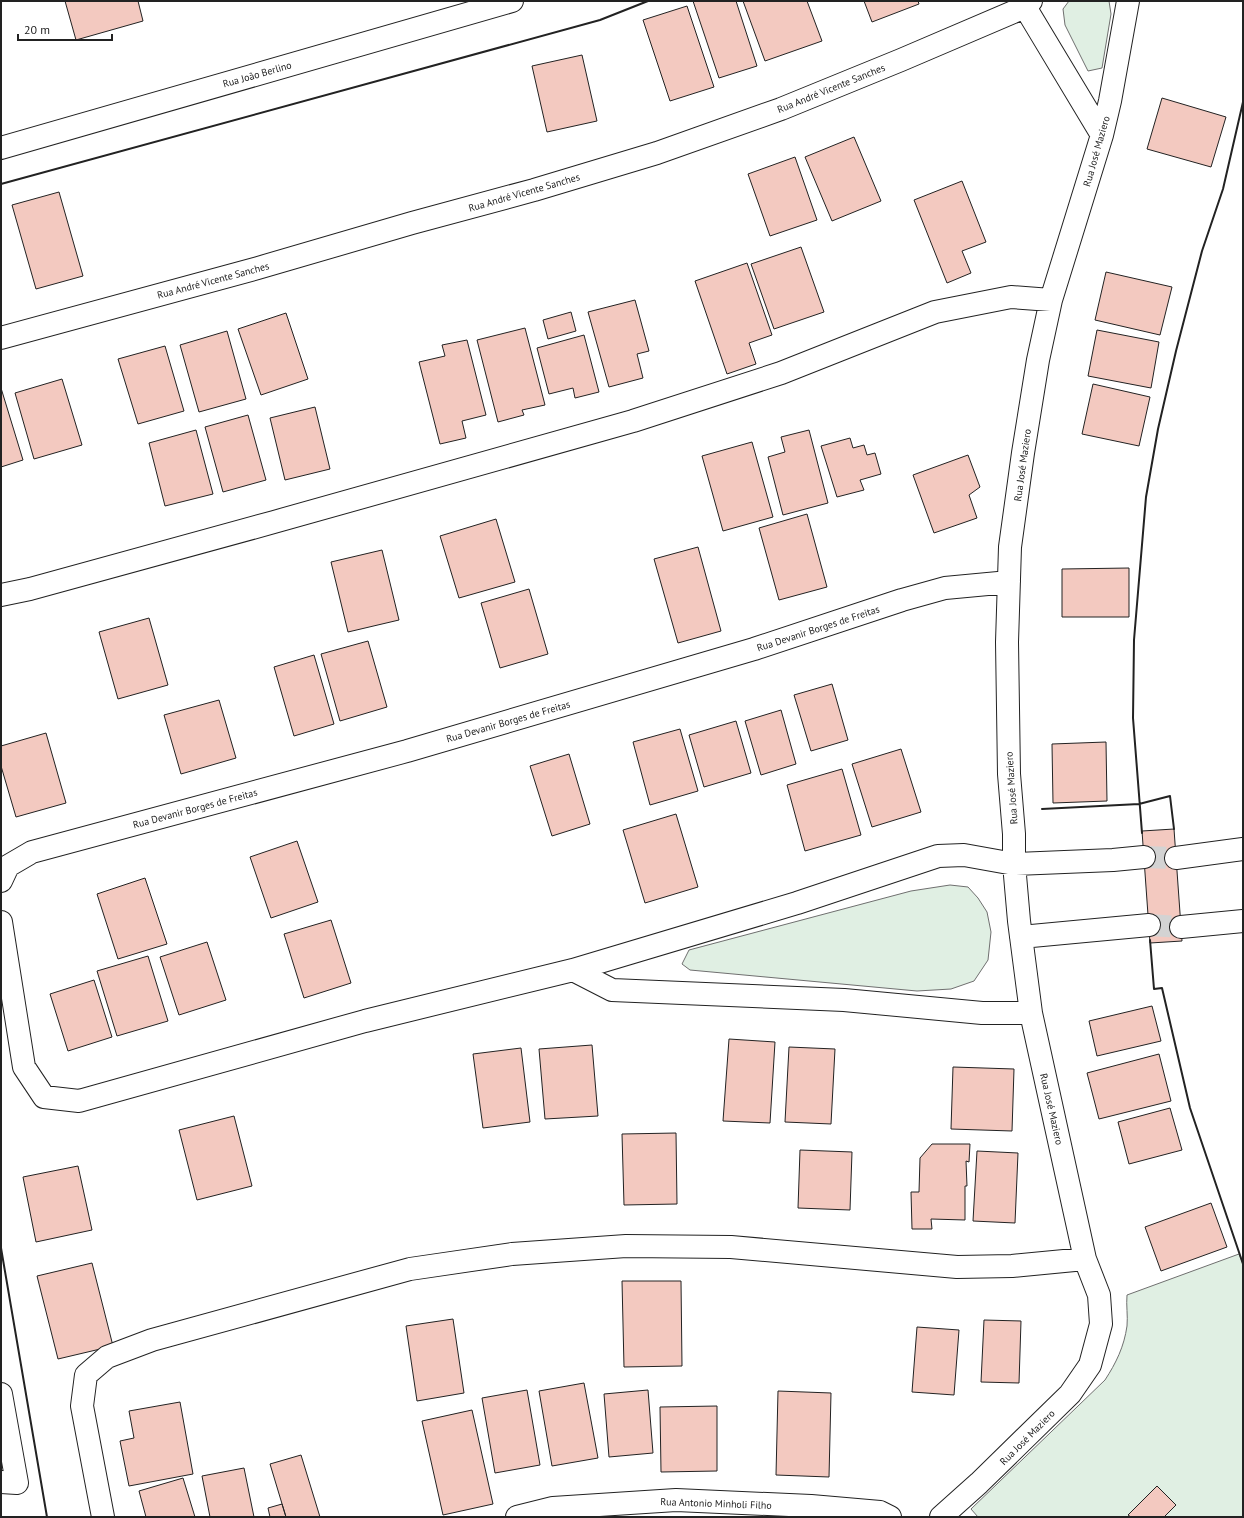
<svg xmlns="http://www.w3.org/2000/svg" width="1244" height="1518" font-family="'PT Sans',sans-serif">
  <style>
    .green { fill: #e0efe3; stroke: #6f6f6f }
    .building { fill: #f3c9c0; stroke: #222 }
    .lines { fill: none; stroke-linecap: round; stroke-linejoin: round }
    .minor-tunnel { stroke: #d3d3d3; stroke-width: 22; stroke-dasharray: 22 11; stroke-linecap: butt }
    .minor-casing { stroke: #222; stroke-width: 24 }
    .minor { stroke: #fff; stroke-width: 22 }
    .wall { stroke: #222; stroke-width: 2 }
    .labels { text-anchor: middle; stroke-width: 3; stroke-linejoin: round; paint-order: stroke }
    .street-label { font-size: 10px; fill: #222; stroke: #fff }
  </style>
  <rect width="100%" height="100%" fill="#fff"/>
  <path class="green" d="M1069,1h40l2,13 -9,54 -14,3 -23,-46 -2,-16z
    M950,885l18,2 10,11 9,14 4,20 -3,28 -14,21 -23,8 -34,2 -227,-21 -8,-6 7,-14 222,-59z
    M1239,1254l4,10v253h-265l-7,-8 134,-129c11,-17 19,-33 22,-54 1,-10 -1,-21 0,-31z"/>
  <path class="building" d="M65,1h73l5,20 -67,19z
    M693,1h43l21,65 -38,12z
    M743,1h64l15,40 -57,20z
    M864,1h54l1,3 -47,18z
    M687,6l27,81 -44,14 -27,-81z
    M582,55l15,66 -50,11 -15,-66z
    M1162,98l64,19 -15,50 -64,-18z
    M854,137l27,64 -49,20 -27,-64z
    M795,157l22,63 -47,16 -22,-62z
    M962,181l24,61 -24,9 9,22 -24,10 -33,-83z
    M59,192l24,84 -47,13 -24,-84z
    M801,247l23,65 -50,17 -23,-65z
    M747,263l25,72 -23,8 7,21 -29,10 -32,-93z
    M1106,272l66,15 -12,48 -65,-15z
    M635,300l14,51 -12,3 6,24 -34,9 -21,-75z
    M571,312l5,19 -28,8 -5,-19z
    M286,313l22,66 -47,16 -23,-66z
    M525,328l20,77 -23,5 2,5 -26,7 -21,-82z
    M1097,330l62,12 -8,46 -63,-12z
    M227,331l19,68 -47,13 -19,-67z
    M584,335l15,57 -24,6 -2,-10 -24,6 -12,-46z
    M467,340l19,75 -24,6 4,17 -26,6 -21,-82 26,-6 -3,-11z
    M165,346l19,65 -46,13 -20,-65z
    M62,379l20,66 -48,14 -19,-66z
    M1093,384l57,13 -11,49 -57,-12z
    M1,388l22,72 -22,7z
    M315,407l15,62 -45,11 -15,-62z
    M248,415l18,65 -43,12 -18,-65z
    M196,430l17,64 -48,12 -16,-63z
    M809,430l19,73 -45,12 -15,-58 17,-5 -4,-15z
    M850,438l3,10 11,-3 3,10 8,-2 6,21 -21,6 4,10 -27,7 -16,-51z
    M752,442l21,75 -50,14 -21,-75z
    M968,455l12,32 -11,8 8,23 -43,15 -21,-58z
    M807,514l20,73 -48,13 -20,-72z
    M496,519l19,63 -56,16 -19,-62z
    M698,547l23,84 -43,12 -24,-84z
    M382,550l17,70 -51,12 -17,-70z
    M1129,568v49h-67v-48z
    M529,589l19,65 -48,14 -19,-65z
    M149,618l19,67 -50,14 -19,-67z
    M368,641l19,66 -47,14 -19,-67z
    M314,655l20,69 -40,12 -20,-69z
    M832,684l16,56 -37,11 -17,-56z
    M219,700l17,58 -55,16 -17,-59z
    M781,710l15,54 -35,11 -16,-54z
    M736,721l15,52 -47,14 -15,-52z
    M680,729l18,62 -48,14 -17,-63z
    M46,733l20,70 -50,14 -15,-51v-20z
    M1106,742l1,59 -54,2 -1,-59z
    M901,749l20,63 -49,15 -20,-63z
    M569,754l21,70 -38,12 -22,-70z
    M842,769l19,66 -56,16 -18,-66z
    M676,814l22,73 -53,16 -22,-73z
    M1174,829l8,112 -32,2 -8,-112z
    M297,841l21,61 -47,16 -21,-61z
    M145,878l22,66 -49,15 -21,-65z
    M331,920l20,63 -47,15 -20,-64z
    M207,942l19,58 -47,15 -19,-58z
    M148,956l20,65 -51,15 -20,-65z
    M94,980l18,57 -44,14 -18,-57z
    M1152,1006l9,35 -64,15 -8,-35z
    M729,1039l46,3 -5,81 -47,-2z
    M592,1045l6,71 -53,3 -6,-70z
    M789,1047l46,2 -4,75 -46,-2z
    M521,1048l9,74 -47,6 -10,-74z
    M1159,1054l12,47 -72,18 -12,-46z
    M953,1067l61,2 -2,62 -61,-2z
    M1170,1108l12,42 -53,14 -11,-42z
    M234,1116l18,70 -55,14 -18,-70z
    M676,1133l1,71 -53,1 -2,-71z
    M932,1144h38l-1,18 -3,-1 1,25h-2v34l-34,-1 1,10h-20l-1,-37h8l1,-34z
    M800,1150l52,2 -2,58 -52,-2z
    M977,1151l41,2 -3,70 -42,-2z
    M78,1166l14,64 -56,12 -13,-65z
    M1211,1203l16,44 -66,24 -16,-44z
    M92,1263l21,83 -55,13 -21,-83z
    M622,1281h59l1,85 -58,1z
    M453,1319l11,74 -47,8 -11,-75z
    M984,1320l37,1 -2,62 -38,-1z
    M917,1327l42,3 -5,65 -42,-3z
    M584,1383l14,75 -46,8 -13,-75z
    M527,1390l13,75 -45,8 -13,-75z
    M648,1390l5,63 -44,4 -5,-63z
    M778,1391l53,2 -2,84 -53,-2z
    M180,1402l13,72 -64,12 -9,-45 14,-3 -5,-27z
    M717,1406v65l-56,1 -1,-65z
    M472,1410l21,94 -50,11 -21,-94z
    M301,1455l19,62h-34l-16,-53z
    M244,1468l10,49h-44l-8,-41z
    M183,1478l12,39h-49l-7,-26z
    M1157,1486l19,19 -12,12h-33l-3,-2z
    M282,1504l4,13h-16l-2,-9z"/>
  <g class="lines">
    <path class="minor-tunnel" d="M1144,857l32,1
      M1149,925l32,2"/>
    <defs>
      <path id="minor" d="M1025,7l77,128
        M1,148l511,-147
        M1,338l257,-70 154,-45 122,-33 123,-37 124,-44 120,-49 124,-53 6,-6
        M1,595l29,-6 244,-67 359,-101 148,-48 154,-61 76,-15 40,3
        M1176,858l67,-9
        M1,881l7,-15 24,-14 375,-101 347,-102 148,-49 43,-12 64,-6
        M1,922l23,145 20,30 35,4 286,-80 208,-51 224,-67 141,-47 26,-1 50,9 99,-4 31,-3
        M1181,927l62,-6
        M1021,937l128,-12
        M573,970l39,20 232,10 138,13h49
        M1,1394l16,89 -16,-1
        M103,1517l-21,-111 4,-31 21,-18 45,-17 258,-71 102,-15 114,-8 105,1 226,20 55,-1 73,-7
        M517,1517l36,-9 123,-8 135,6 69,6 10,5
        M941,1517l38,-34 91,-89 20,-29 11,-41 -2,-29 -14,-36 -54,-246 -12,-92 -5,-57v-30l-5,-60 -2,-132 3,-95 13,-94 15,-93 13,-60 51,-165 8,-34 18,-100"/>
    </defs>
    <use href="#minor" class="minor-casing"/>
    <use href="#minor" class="minor"/>
    <path class="wall" d="M1,184l599,-164 48,-19
      M1042,809l97,-5 31,-8 4,33
      M1142,833l-9,-115 1,-78 12,-143 12,-68 18,-78 26,-100 21,-62 20,-87
      M1150,940l4,49 8,-1 28,120 53,156
      M1,1248l46,269"/>
  </g>
  <g class="labels">
    <g class="street-label">
      <text transform="translate(257 74) rotate(-16)" y="4">Rua João Berlino</text>
      <text transform="translate(831 88) rotate(-22)" y="4">Rua André Vicente Sanches</text>
      <text transform="translate(1096 151) rotate(-74)" y="4">Rua José Maziero</text>
      <text transform="translate(524 192) rotate(-16)" y="4">Rua André Vicente Sanches</text>
      <text transform="translate(213 280) rotate(-15)" y="4">Rua André Vicente Sanches</text>
      <text transform="translate(1022 465) rotate(-82)" y="4">Rua José Maziero</text>
      <text transform="translate(818 628) rotate(-18)" y="4">Rua Devanir Borges de Freitas</text>
      <text transform="translate(508 721) rotate(-16)" y="4">Rua Devanir Borges de Freitas</text>
      <text transform="translate(1011 788) rotate(-94)" y="4">Rua José Maziero</text>
      <text transform="translate(195 808) rotate(-15)" y="4">Rua Devanir Borges de Freitas</text>
      <text transform="translate(1052 1109) rotate(77)" y="4">Rua José Maziero</text>
      <text transform="translate(1027 1437) rotate(-45)" y="4">Rua José Maziero</text>
      <text transform="translate(716 1503) rotate(2)" y="4">Rua Antonio Minholi Filho</text>
    </g>
  </g>
  <rect width="1244" height="1518" fill="none" stroke="#222222" stroke-width="4"/>
  <path d="M18 34v6h94v-6" fill="none" stroke="#222222" stroke-width="2"/>
  <text x="24" y="34" font-size="12" fill="#222222" stroke="#ffffff" stroke-width="3" paint-order="stroke">20 m</text>
</svg>
